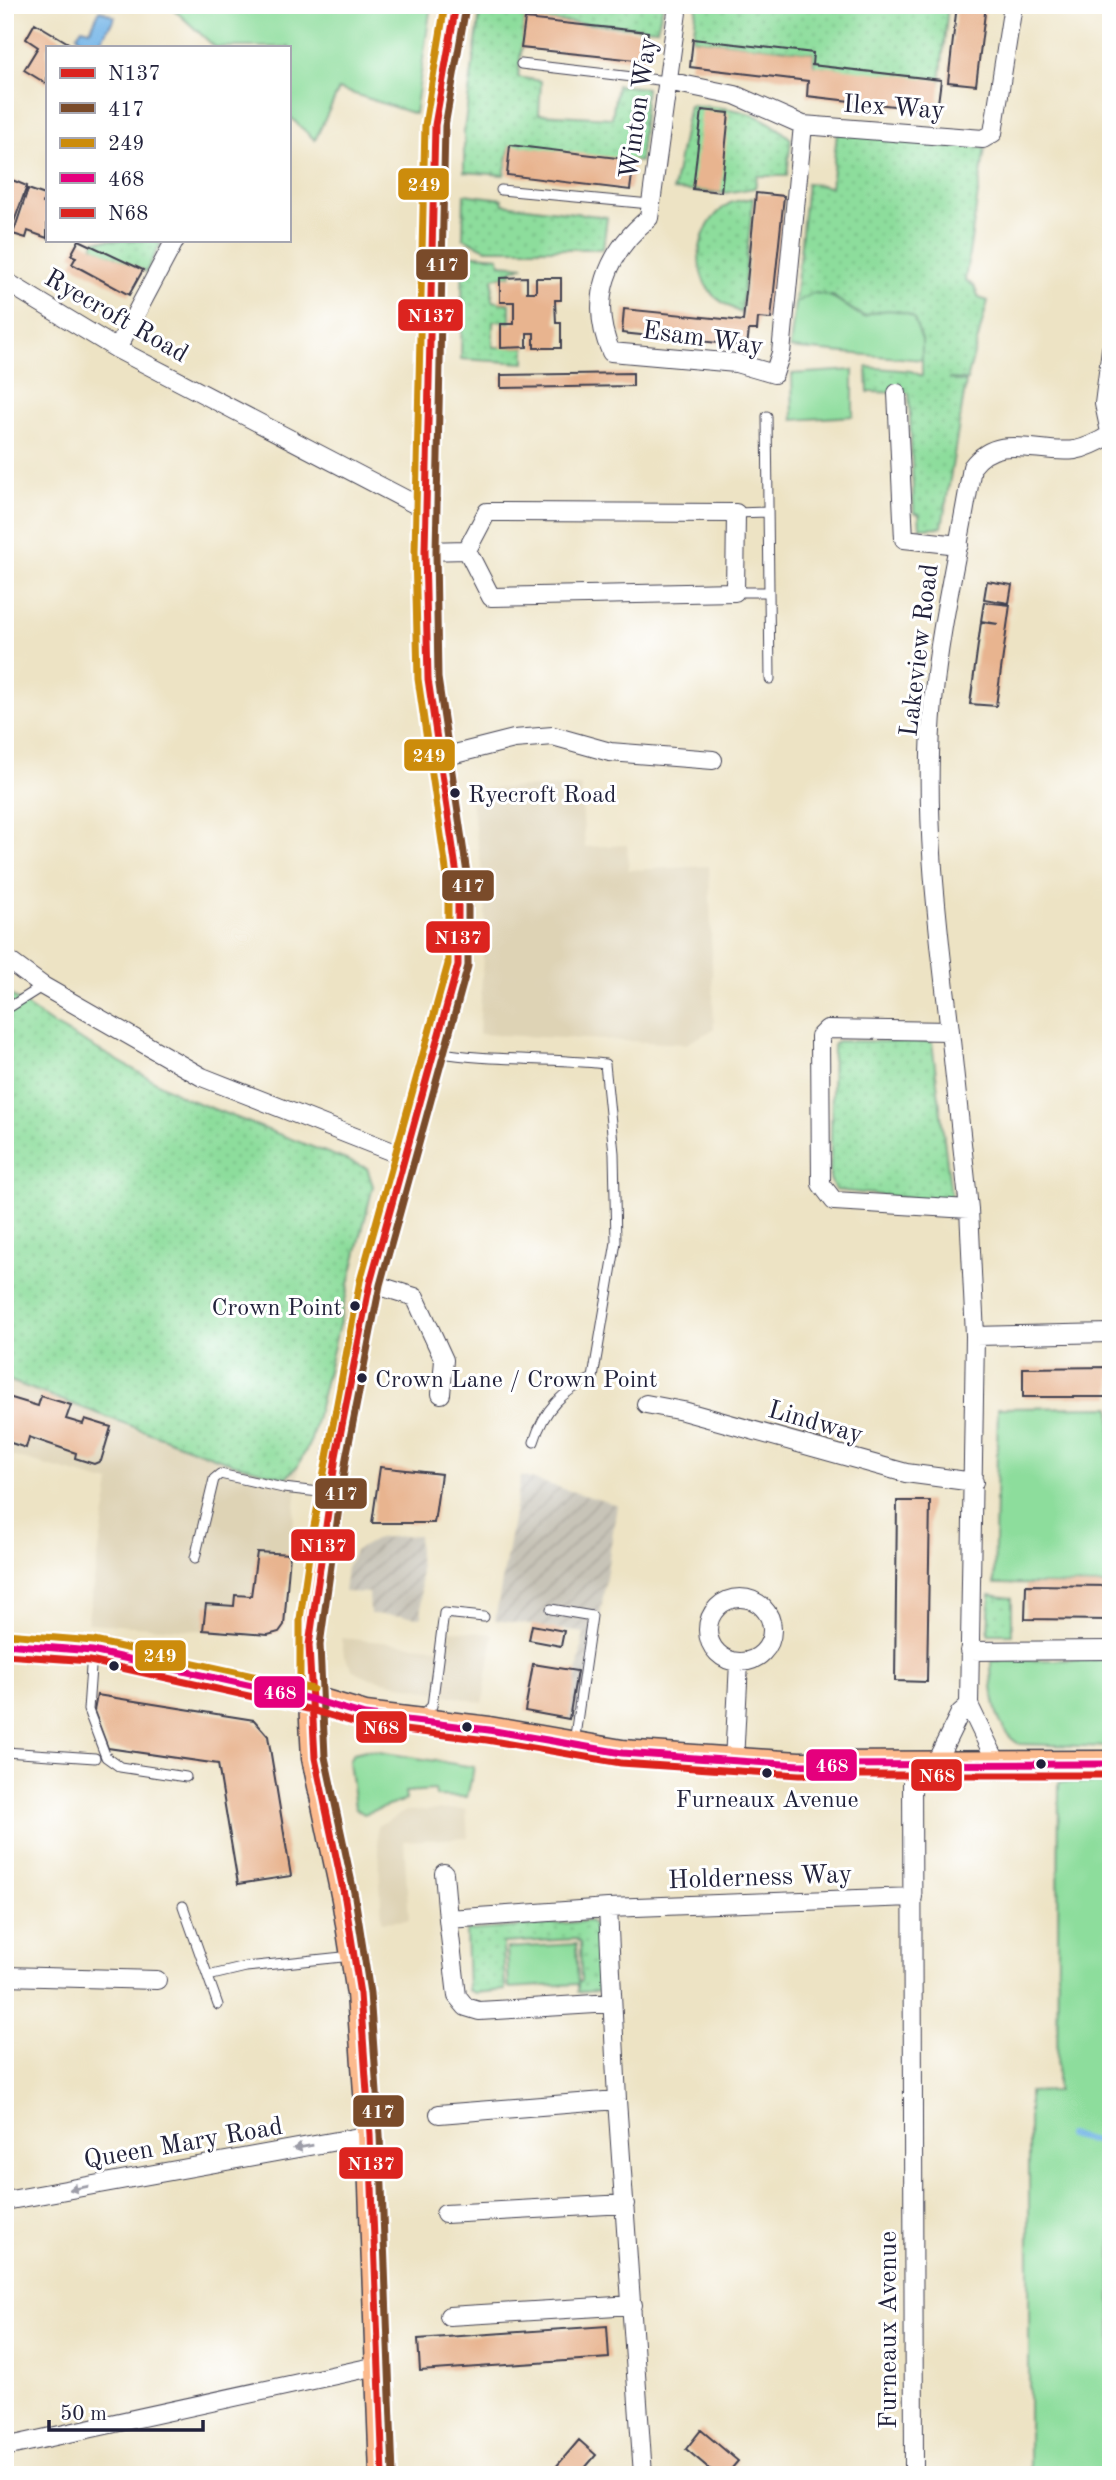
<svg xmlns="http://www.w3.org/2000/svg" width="1116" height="2480" font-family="'Old Standard TT',serif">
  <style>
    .built { fill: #ded3b5 }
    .industrial { fill: url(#industrial-furrows) }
    .grass { fill: url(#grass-dots); stroke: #58806c; stroke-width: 2 }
    .park { fill: #8ddd9c; stroke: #58806c; stroke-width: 2 }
    .water { fill: #72b4e7; stroke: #4a6b91; stroke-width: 2 }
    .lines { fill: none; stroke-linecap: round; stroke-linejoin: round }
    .stream { stroke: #72b4e7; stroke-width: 6 }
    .building { fill: #e8b48f }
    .service-casing { stroke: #403f50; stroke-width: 11 }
    .minor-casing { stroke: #403f50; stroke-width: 20 }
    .primary-casing { stroke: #403f50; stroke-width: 29 }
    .service { stroke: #fff; stroke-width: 9 }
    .minor { stroke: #fff; stroke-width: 18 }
    .primary { stroke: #fcba8d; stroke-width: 26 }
    .bus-1-casing { stroke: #fff; stroke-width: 12 }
    .bus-2-casing { stroke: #fff; stroke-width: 12 }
    .bus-3-casing { stroke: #fff; stroke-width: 12 }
    .bus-4-casing { stroke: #fff; stroke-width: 12 }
    .bus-5-casing { stroke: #fff; stroke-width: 12 }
    .bus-1 { stroke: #dc241f; stroke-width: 7 }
    .bus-2 { stroke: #7a4b2a; stroke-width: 7 }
    .bus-3 { stroke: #cc8c0c; stroke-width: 7 }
    .bus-4 { stroke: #e5007d; stroke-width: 7 }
    .bus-5 { stroke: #dc241f; stroke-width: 7 }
    .oneway { fill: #9c9ca7 }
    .bus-dot { fill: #22223b; stroke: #fff; stroke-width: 2.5 }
    .labels { text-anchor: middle; stroke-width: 6; stroke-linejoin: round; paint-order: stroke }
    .bus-label { font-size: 24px; fill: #22223b; stroke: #fff; text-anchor: start }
    .street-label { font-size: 26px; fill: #22223b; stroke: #fff }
    .line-badge { stroke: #fff; stroke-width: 2.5 }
    .badge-label { font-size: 19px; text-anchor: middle; font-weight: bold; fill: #fff }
  </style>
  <defs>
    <pattern id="industrial-furrows" width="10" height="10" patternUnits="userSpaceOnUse" patternTransform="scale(1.75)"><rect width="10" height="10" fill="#c8c4b8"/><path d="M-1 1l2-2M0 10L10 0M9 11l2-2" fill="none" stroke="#aca89f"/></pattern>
    <pattern id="grass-dots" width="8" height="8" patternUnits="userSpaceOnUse" patternTransform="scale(1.75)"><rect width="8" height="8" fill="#8ddd9c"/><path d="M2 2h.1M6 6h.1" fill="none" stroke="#79bd87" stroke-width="1.8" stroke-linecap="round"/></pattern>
  </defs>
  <rect width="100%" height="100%" fill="#fff"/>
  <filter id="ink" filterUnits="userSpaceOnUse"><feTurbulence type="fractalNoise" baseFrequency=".0143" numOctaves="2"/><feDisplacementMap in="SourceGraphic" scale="14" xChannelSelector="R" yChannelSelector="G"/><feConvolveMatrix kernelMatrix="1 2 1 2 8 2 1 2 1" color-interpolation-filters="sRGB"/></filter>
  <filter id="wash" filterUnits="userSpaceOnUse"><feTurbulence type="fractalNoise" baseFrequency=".00686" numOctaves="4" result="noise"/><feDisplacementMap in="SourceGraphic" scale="28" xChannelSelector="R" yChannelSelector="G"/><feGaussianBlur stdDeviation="1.57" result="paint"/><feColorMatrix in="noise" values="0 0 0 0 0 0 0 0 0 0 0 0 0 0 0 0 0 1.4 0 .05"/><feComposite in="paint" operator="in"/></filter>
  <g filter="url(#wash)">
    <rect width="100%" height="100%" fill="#ede3c4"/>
    <path class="built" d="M581,786l4,61 42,-2 2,25 80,-4 5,163 -28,15 -207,-10 7,-137 -17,-108z
      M5,1379l115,46 105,36 60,17 14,-14 -15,161 -5,7 -11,3 -181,-12 23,-140 -99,-27 -2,6 -4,-1z
      M449,1630l44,4 -10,69 -113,-25 -17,-8 -9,-15 -3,-17 104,10z
      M466,1809l2,29 -64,3 5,79 -27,2 -5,-96 29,-15z"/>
    <path class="industrial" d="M521,1476l96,29 -33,216 -15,-2 15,-86 -89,-13z
      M418,1535l4,82 -52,-3 -1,-21 -25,-1 3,-25 8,-16 23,-13z"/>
    <path class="grass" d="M481,5h182l-6,24 -132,-10 -7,58 23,4 -2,33 73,4 5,-33 29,3 -6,74 -130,-16 -6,29 -40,-3v-42z
      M697,5h251l-8,78 -126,-17 -1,-13 -120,-14z
      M689,105c41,3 71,4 102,34l-4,37h-30l-2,12 -30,5 -52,-3z
      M837,133l148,15 -20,132 9,6 5,12 9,3 -21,79 -18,-1 17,3 -24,145 -22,1 -1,-14 -5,-2 -5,-119 -41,-1 -1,-25 44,4 11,5v-36c-33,-13 -64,-22 -90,-45l-37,8 12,-120 24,4z
      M464,194l38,5 1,5 104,13 -4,32h-117l-23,-11z
      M753,198l-12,115c-9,-5 -21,-11 -28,-18 -24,-27 -15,-70 14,-90 6,-5 18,-5 26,-7z
      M96,240h64l2,1 -16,31 -54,-25z
      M463,254l36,3 1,7 24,2 -12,4 -1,5 -18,3 -1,23 18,3v18l-17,-1v26h32v16l-64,-4z
      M5,991l49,34 131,73 182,70 6,18 -62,254 -12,24 -13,14 -61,-17 -220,-82z
      M838,1041l94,1 20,161 -117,-13 -5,-11 3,-134z
      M990,1595l22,3v36h-24z
      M590,1921l8,10 3,60 -23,1v-9l3,-2 -1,-38 -4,-4 -73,4 2,47 -30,3 -7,-3 -2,-59z"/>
    <path class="park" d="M169,5h262l-16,109 -76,-25 -24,51 -26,-24v-69h-74z
      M813,293c26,2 29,13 51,24 17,-9 33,-9 49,0l9,23v20l-132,-12 5,-45z
      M853,370v46l-60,4 -1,-46z
      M1111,1407v178l-117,-1 4,-176z
      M1111,1659v88l-92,-3c-26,-15 -28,-56 -28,-83z
      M366,1750l108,17 -7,30 -31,-1 -1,-6 -30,2 1,8 -42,14 -9,-6 -6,-47 4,-8z
      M1059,1782l52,1v692h-82v-383l28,-1z
      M576,1944l2,40 -69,4 -2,-40z"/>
    <path class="water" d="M100,10l15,7 -18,30h-12l-8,-12 5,-7 8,2z"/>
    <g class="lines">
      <path class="stream" d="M1068,2135l43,10"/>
    </g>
    <g id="blocks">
      <path class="building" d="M957,5h29l-10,80 -28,-3z
        M525,19l123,13 -3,29 -124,-13z
        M35,23l40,24h-28v37l-23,-14 14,-23 -12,-8z
        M693,39l120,14 -1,12 129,15 -4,31 -130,-15 1,-15 -118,-14z
        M702,110l27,3 -8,79 -28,-3z
        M510,145l124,15 -4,30 -123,-15z
        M12,180l15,6 -15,41 -7,-3v-34l3,1z
        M28,189l17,6 -2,8 4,2v33l-19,-7 -2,7 -13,-4z
        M756,193l28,3 -13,123 -13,-1 -1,12h-8l-2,16 -125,-13 2,-24 119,12z
        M79,240l64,30 -14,25 -57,-31 4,-7 -5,-2z
        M527,277v15h9v-14h25v22h-6l1,23h5v25h-27v-15h-7v14l-26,1v-24h13v-22h-14v-24z
        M633,373v13l-132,2v-13z
        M987,581l25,4 -3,18 -25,-4z
        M984,602l26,3 -14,101 -26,-2 11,-82 17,2 -17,-3z
        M1111,1367v30h-88v-29z
        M5,1396l33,10 3,-10 30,9 -5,14 17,5 2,-5 26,8 -10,34 -7,3 -19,-6 1,-5 -47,-16 -3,11 -21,-7z
        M380,1467l61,7 -7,49h-62z
        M897,1501h33l-3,181 -32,-1z
        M257,1552l33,2 -6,71 -5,7 -11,3 -65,-5 3,-26 28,2 1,-11 16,1z
        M1026,1585l85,1v34l-86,-1z
        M532,1625l32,6 -3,15 -32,-6z
        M533,1664l44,7 -8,48 -44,-8z
        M97,1695l157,25 14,16 23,140 -53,8 -20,-120 -110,-16 -14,-37z
        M607,2326l2,32 -189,13 -2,-32z
        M701,2430l37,31 -12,14h-9l-31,-26z
        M579,2440l17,15 -17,20h-30z"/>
    </g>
  </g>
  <g filter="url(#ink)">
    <use href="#blocks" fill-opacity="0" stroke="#403f50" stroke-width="2"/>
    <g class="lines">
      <defs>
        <path id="service" d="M521,64l146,17
          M501,190l149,14
          M767,416l3,263
          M736,513l31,-1
          M735,592h33
          M5,1010l38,-24
          M436,1052c57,10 112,5 169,12l9,89 2,89 -23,136c-31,13 -49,31 -59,64
          M195,1558l19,-79 6,-5 63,14 45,5
          M551,1609l41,7 -18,127
          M92,1653l-4,57 18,47 14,10 66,10
          M421,1716l11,-10 12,-93 40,4
          M5,1752l90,6
          M183,1906l35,99
          M208,1976l38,-9 106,-11"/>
        <path id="minor" d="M678,5l-29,213c-42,34 -61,83 -38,134l125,11 38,11 7,-21 22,-228
          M667,81l68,14 68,30 180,14 10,-6 20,-128
          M5,281l112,68 309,161
          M117,349l58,-109
          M1111,349l-7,55 7,33
          M897,393l7,146 55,6
          M425,551l42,-1 20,-38 249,1 -1,79 -244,5 -24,-47
          M439,758l75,-19 39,-3 57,16 103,8
          M5,958l38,28 159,91 201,79
          M950,1031l19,178 6,127 -6,369 28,58
          M969,1209l-135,-8 -13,-17 -1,-148 7,-7 123,2c-13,-109 -27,-219 -17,-329 7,-79 27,-157 39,-235 27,-36 66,-12 103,-17 11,-2 25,-9 35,-15
          M370,1283l45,14 29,63 -3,34
          M975,1336l136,-3
          M646,1404l37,7 223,62 68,9
          M708 1630a32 32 0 1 1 64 0a32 32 0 1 1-64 0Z
          M969,1651l142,-1
          M734,1762l5,-100
          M912,1764l2,711
          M935,1764l25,-51 9,-8
          M444,1873l4,46 160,-11 305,-11
          M608,1908l9,192 26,375
          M448,1919l9,77 9,11 13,4 133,-8
          M5,1976l152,4
          M439,2114l178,-14
          M5,2201l365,-66
          M445,2214l180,-10
          M449,2316l184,-11
          M5,2447l372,-81"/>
        <path id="primary" d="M5,1644l87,7 219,48 54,16 124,15 133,23 177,12 312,-1
          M383,2475l-13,-340 -10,-141 -15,-95 -30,-141 -6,-113 27,-189 34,-173 88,-318v-83l-30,-203 -3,-128 10,-426 21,-120"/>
      </defs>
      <use href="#service" class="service-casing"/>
      <use href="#minor" class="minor-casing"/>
      <use href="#primary" class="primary-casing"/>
      <use href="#service" class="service"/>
      <use href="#minor" class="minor"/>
      <use href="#primary" class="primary"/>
      <defs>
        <path id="bus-1" d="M383,2475l-13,-340 -10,-141 -15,-95 -30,-141 -6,-113 27,-189 34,-173 88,-318v-83l-30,-203 -3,-128 10,-426 21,-120"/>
        <path id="bus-2" d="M393,2475l-13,-340 -10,-142 -15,-96 -30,-140 -5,-112 26,-187 34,-173 88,-319v-86l-30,-202 -2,-127 9,-425 21,-119"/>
        <path id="bus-3" d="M6,1634l88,7 219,48
          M300,1699v-80l11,-77 49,-261 88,-317v-81l-30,-204 -3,-128 10,-426 20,-120"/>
        <path id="bus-4" d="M5,1644l87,7 219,48 54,16 124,15 133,23 177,12 312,-1"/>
        <path id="bus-5" d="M5,1655l85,6 218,48 55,16 124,15 134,23 178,12h312"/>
      </defs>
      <use href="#bus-1" class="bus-1-casing"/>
      <use href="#bus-2" class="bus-2-casing"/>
      <use href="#bus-3" class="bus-3-casing"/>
      <use href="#bus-4" class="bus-4-casing"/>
      <use href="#bus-5" class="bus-5-casing"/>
      <use href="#bus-1" class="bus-1"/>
      <use href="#bus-2" class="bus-2"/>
      <use href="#bus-3" class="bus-3"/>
      <use href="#bus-4" class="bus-4"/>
      <use href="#bus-5" class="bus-5"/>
    </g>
    <defs><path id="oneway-solid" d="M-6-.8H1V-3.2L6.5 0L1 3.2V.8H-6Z" transform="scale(1.75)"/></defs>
    <g class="oneway">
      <use href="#oneway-solid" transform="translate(303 2147) rotate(170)"/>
      <use href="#oneway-solid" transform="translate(79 2188) rotate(170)"/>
    </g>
  </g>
  <g class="bus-dot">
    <circle cx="455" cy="793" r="6"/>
    <circle cx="355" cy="1306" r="6"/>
    <circle cx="362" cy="1378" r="6"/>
    <circle cx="114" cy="1666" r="6"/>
    <circle cx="467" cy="1727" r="6"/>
    <circle cx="1041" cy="1764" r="6"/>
    <circle cx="767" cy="1773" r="6"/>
  </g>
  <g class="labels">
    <g class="bus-label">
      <text x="468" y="802">Ryecroft Road</text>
      <text x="342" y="1315" text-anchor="end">Crown Point</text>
      <text x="375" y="1387">Crown Lane / Crown Point</text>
      <text x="767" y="1807" text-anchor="middle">Furneaux Avenue</text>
    </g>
    <g class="street-label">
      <text transform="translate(894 106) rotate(4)" y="9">Ilex Way</text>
      <text transform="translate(637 108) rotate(-82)" y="9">Winton Way</text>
      <text transform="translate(117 315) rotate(30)" y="9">Ryecroft Road</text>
      <text transform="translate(703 337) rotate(8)" y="9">Esam Way</text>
      <text transform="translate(918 650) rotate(-83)" y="9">Lakeview Road</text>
      <text transform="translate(816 1421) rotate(16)" y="9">Lindway</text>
      <text transform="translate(760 1876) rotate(-2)" y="9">Holderness Way</text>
      <text transform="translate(183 2142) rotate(-10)" y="9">Queen Mary Road</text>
      <text transform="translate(887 2330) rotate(-90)" y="9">Furneaux Avenue</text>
    </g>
  </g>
  <g class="line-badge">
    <rect x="397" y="167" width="53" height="34" rx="7" fill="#cc8c0c"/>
    <rect x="415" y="248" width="54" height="33" rx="7" fill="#7a4b2a"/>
    <rect x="397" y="298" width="67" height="34" rx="7" fill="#dc241f"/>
    <rect x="403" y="738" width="53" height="34" rx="7" fill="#cc8c0c"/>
    <rect x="441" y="869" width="54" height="33" rx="7" fill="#7a4b2a"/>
    <rect x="425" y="920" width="66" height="34" rx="7" fill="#dc241f"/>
    <rect x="314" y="1477" width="54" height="33" rx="7" fill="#7a4b2a"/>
    <rect x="290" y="1528" width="66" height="34" rx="7" fill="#dc241f"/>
    <rect x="134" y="1639" width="53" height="33" rx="7" fill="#cc8c0c"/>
    <rect x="253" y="1675" width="53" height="34" rx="7" fill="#e5007d"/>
    <rect x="355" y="1710" width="53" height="34" rx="7" fill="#dc241f"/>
    <rect x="805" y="1748" width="53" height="34" rx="7" fill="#e5007d"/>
    <rect x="910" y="1758" width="53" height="34" rx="7" fill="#dc241f"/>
    <rect x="352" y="2094" width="53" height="34" rx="7" fill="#7a4b2a"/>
    <rect x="338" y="2146" width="66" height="34" rx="7" fill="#dc241f"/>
  </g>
  <g class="badge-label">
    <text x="424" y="191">249</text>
    <text x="442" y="271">417</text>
    <text x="431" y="322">N137</text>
    <text x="429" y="762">249</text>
    <text x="468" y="892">417</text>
    <text x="458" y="944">N137</text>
    <text x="341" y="1500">417</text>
    <text x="323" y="1552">N137</text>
    <text x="160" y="1662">249</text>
    <text x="280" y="1699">468</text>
    <text x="381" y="1734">N68</text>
    <text x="832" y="1772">468</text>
    <text x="937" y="1782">N68</text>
    <text x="378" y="2118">417</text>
    <text x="371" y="2170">N137</text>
  </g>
  <rect width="1116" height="2480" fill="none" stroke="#fff" stroke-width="28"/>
  <rect x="46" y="46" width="245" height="196" fill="#ffffff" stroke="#a7a7b1" stroke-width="2"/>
  <rect x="60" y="68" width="35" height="10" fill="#dc241f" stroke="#a7a7b1" stroke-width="2"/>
  <text x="108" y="80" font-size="21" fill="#22223b">N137</text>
  <rect x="60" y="103" width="35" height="10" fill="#7a4b2a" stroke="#a7a7b1" stroke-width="2"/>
  <text x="108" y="116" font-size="21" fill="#22223b">417</text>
  <rect x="60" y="138" width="35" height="10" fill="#cc8c0c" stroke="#a7a7b1" stroke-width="2"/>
  <text x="108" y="150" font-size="21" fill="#22223b">249</text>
  <rect x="60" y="173" width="35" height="10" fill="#e5007d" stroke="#a7a7b1" stroke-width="2"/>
  <text x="108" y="186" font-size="21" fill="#22223b">468</text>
  <rect x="60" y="208" width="35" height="10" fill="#dc241f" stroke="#a7a7b1" stroke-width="2"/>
  <text x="108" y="220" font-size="21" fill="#22223b">N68</text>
  <path d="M49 2420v10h154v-10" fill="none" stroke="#22223b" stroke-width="3.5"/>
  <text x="60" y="2420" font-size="21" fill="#22223b" stroke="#ffffff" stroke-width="5" paint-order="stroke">50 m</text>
</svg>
